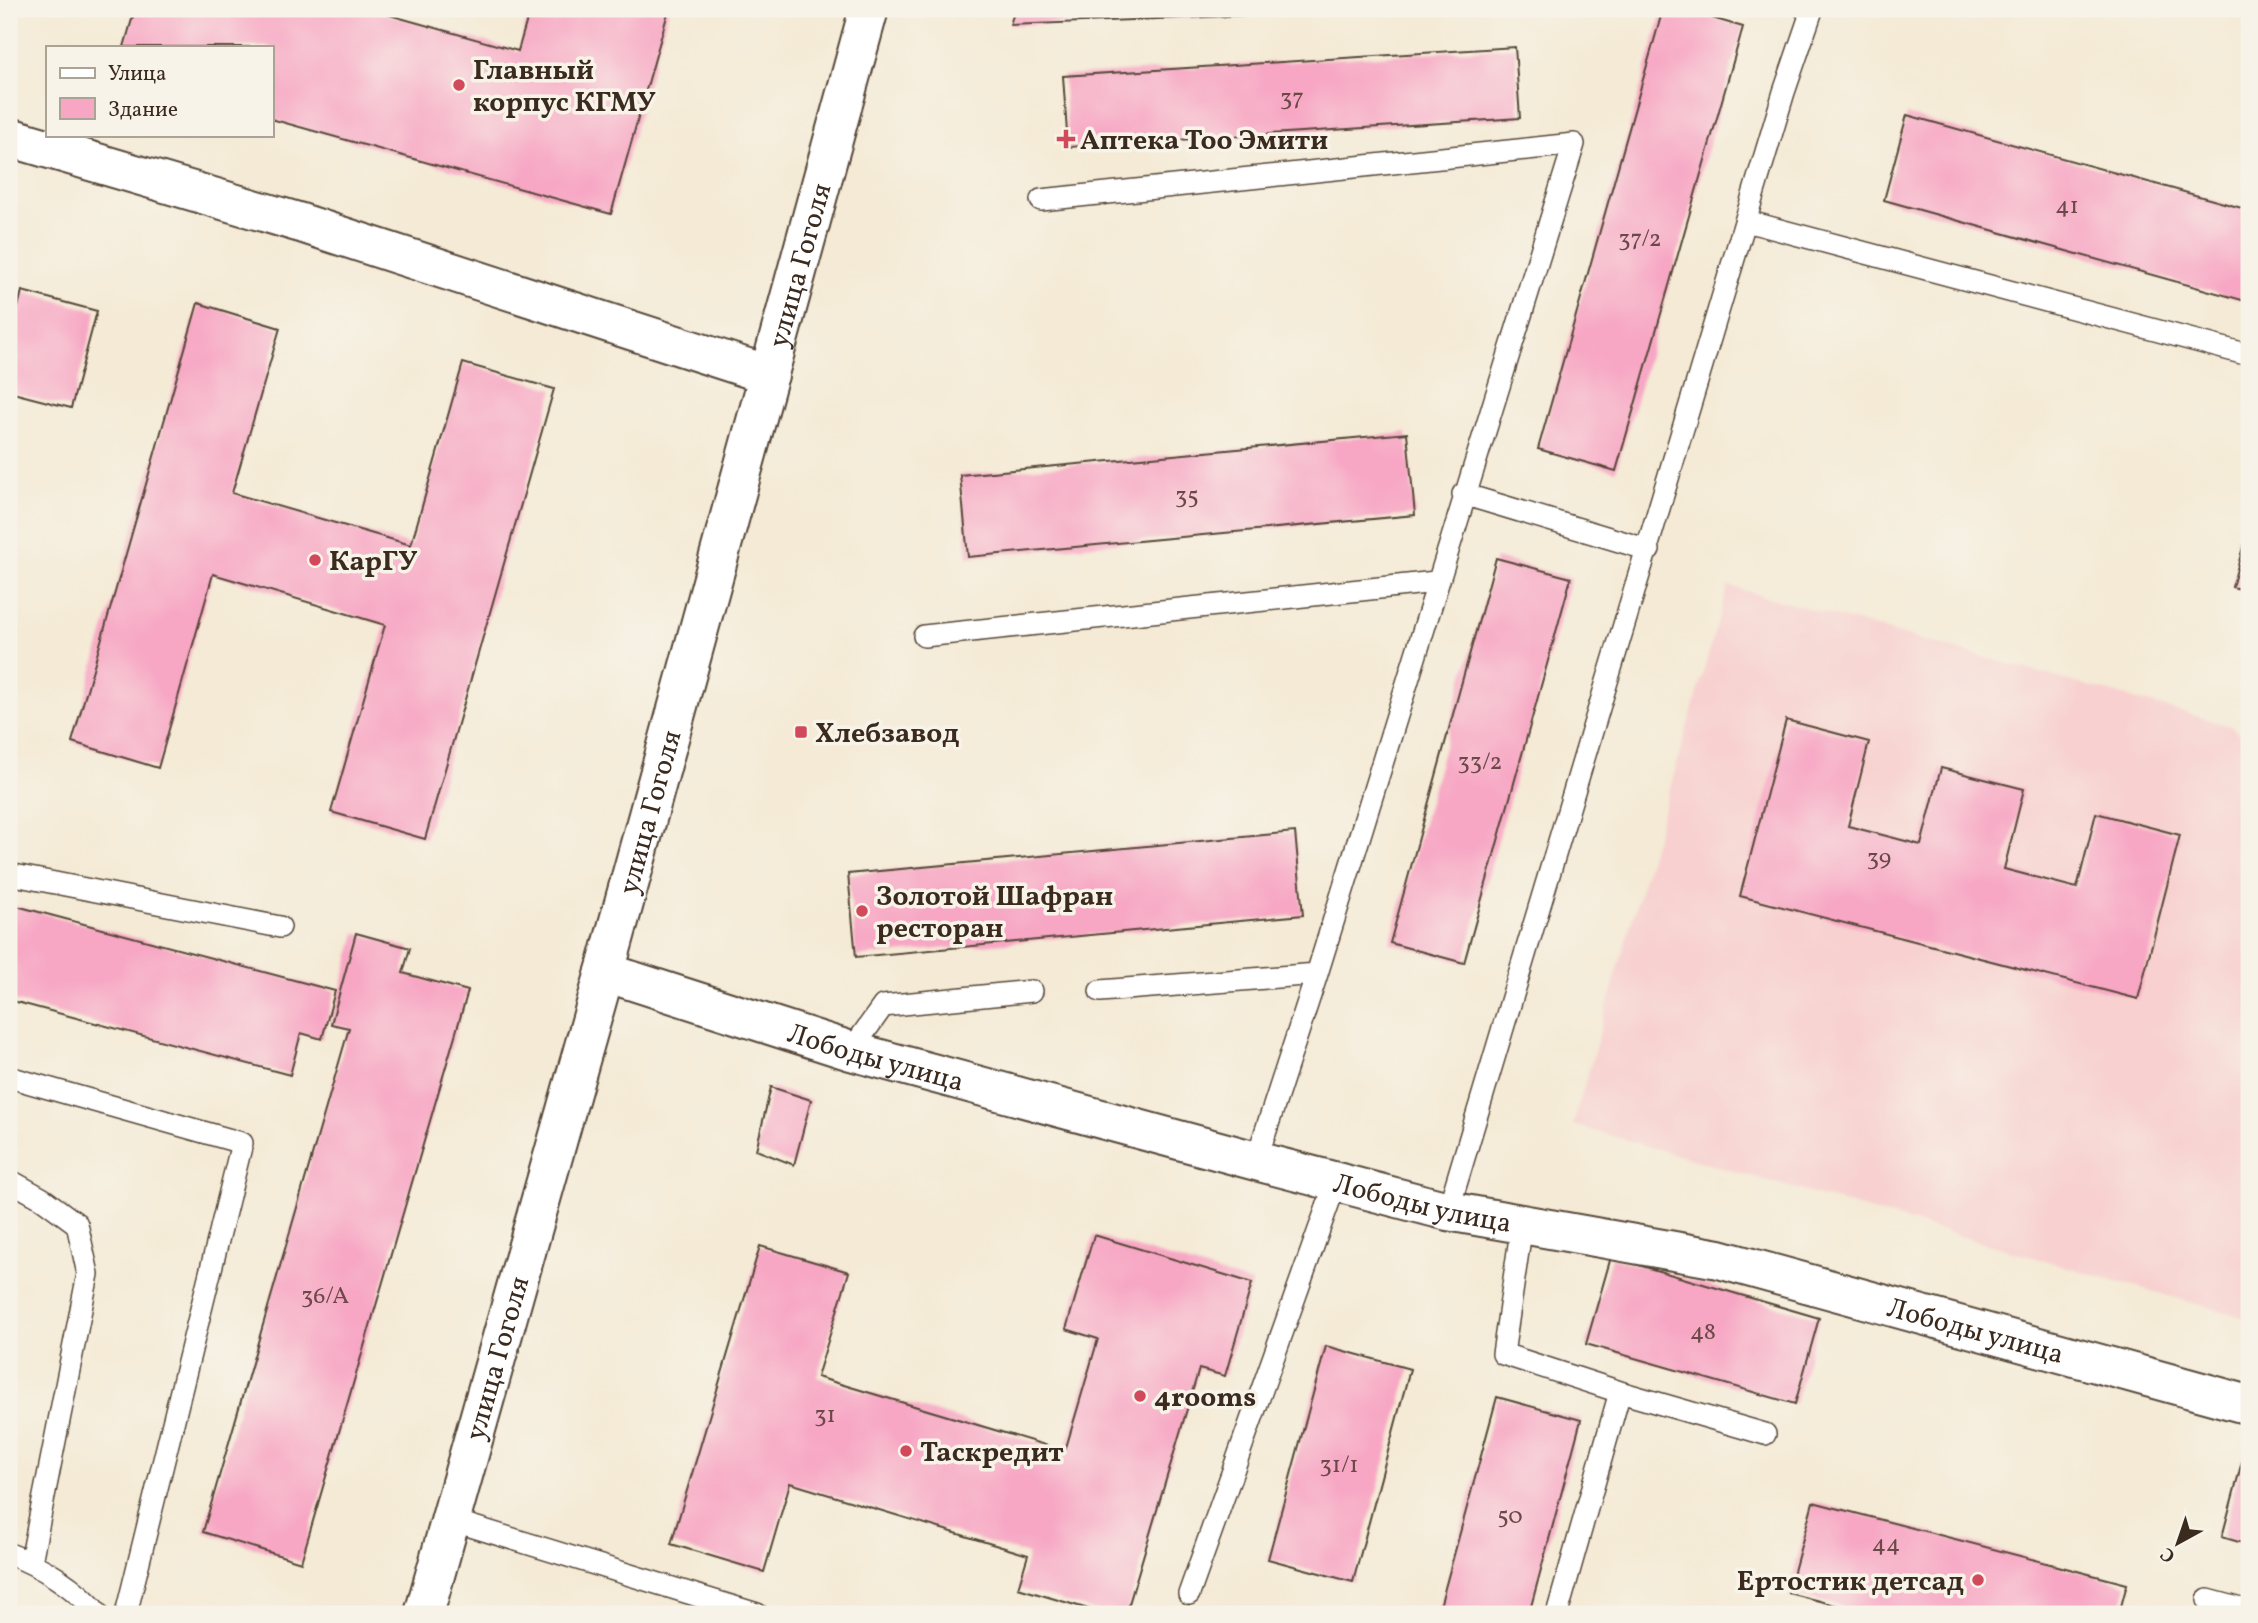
<svg xmlns="http://www.w3.org/2000/svg" width="2258" height="1623" font-family="Vollkorn,serif">
  <style>
    .built { fill: #f7d0cf }
    .building { fill: #f7a7c4 }
    .lines { fill: none; stroke-linecap: round; stroke-linejoin: round }
    .lane-casing { stroke: #574739; stroke-width: 24 }
    .street-casing { stroke: #574739; stroke-width: 42 }
    .secondary-casing { stroke: #574739; stroke-width: 42 }
    .highway-casing { stroke: #574739; stroke-width: 42 }
    .lane { stroke: #fff; stroke-width: 21 }
    .street { stroke: #fff; stroke-width: 38 }
    .secondary { stroke: #fff; stroke-width: 38 }
    .highway { stroke: #fff; stroke-width: 38 }
    .poi-dot { fill: #d1495b; stroke: #f7f3e8; stroke-width: 2.5 }
    .labels { text-anchor: middle; stroke-width: 7; stroke-linejoin: round; paint-order: stroke }
    .number-label { font-size: 24px; fill: #6a4948 }
    .poi-label { font-size: 28px; font-weight: bold; fill: #3b2a1e; stroke: #f7f3e8; text-anchor: start }
    .street-label { font-size: 28px; fill: #3b2a1e; stroke: #f7f3e8 }
  </style>
  <rect width="100%" height="100%" fill="#f7f3e8"/>
  <filter id="ink" filterUnits="userSpaceOnUse"><feTurbulence type="fractalNoise" baseFrequency=".0143" numOctaves="2"/><feDisplacementMap in="SourceGraphic" scale="14" xChannelSelector="R" yChannelSelector="G"/><feConvolveMatrix kernelMatrix="1 2 1 2 8 2 1 2 1" color-interpolation-filters="sRGB"/></filter>
  <filter id="wash" filterUnits="userSpaceOnUse"><feTurbulence type="fractalNoise" baseFrequency=".00686" numOctaves="4" result="noise"/><feDisplacementMap in="SourceGraphic" scale="28" xChannelSelector="R" yChannelSelector="G"/><feGaussianBlur stdDeviation="1.57" result="paint"/><feColorMatrix in="noise" values="0 0 0 0 0 0 0 0 0 0 0 0 0 0 0 0 0 1.4 0 .05"/><feComposite in="paint" operator="in"/></filter>
  <g filter="url(#wash)">
    <rect width="100%" height="100%" fill="#f4ead5"/>
    <path class="built" d="M1728,586l503,140 18,17v576l-676,-194z"/>
    <g id="blocks">
      <path class="building" d="M135,9h233l150,42 12,-42h139l-58,205 -340,-95v-72h-147z
        M1015,9h267l-1,5 -271,11z
        M1663,9h18l62,18 -127,444 -78,-22z
        M1515,47l5,71 -452,29 -5,-71z
        M1907,115l342,95v92l-365,-102z
        M22,291l75,20 -26,97 -62,-16v-49z
        M198,303l82,25 -48,165 179,52 52,-182 91,26 -129,450 -94,-27 54,-187 -172,-51 -55,194 -86,-26z
        M1407,433l8,82 -447,42 -8,-82z
        M2248,529h1v62l-17,-4z
        M1496,558l75,20 -107,385 -74,-20z
        M1786,720l83,22 -21,84 73,19 20,-77 83,21 -20,80 73,19 19,-75 84,22 -42,164 -398,-103z
        M1295,832l8,83 -447,42 -8,-83z
        M9,904l326,87 -13,48 -21,-6 -11,42 -281,-75z
        M356,933l54,15 -7,25 65,18 -167,571 -98,-30 146,-504 -18,-4z
        M771,1087l40,13 -17,65 -38,-15z
        M1094,1235l158,48 -27,93 -26,-7 -73,245h-21l-87,-26 10,-33 -238,-72 -26,89 -93,-28 89,-298 89,26 -32,105 248,74 33,-112 -32,-10z
        M1611,1257l208,61 -24,86 -209,-60z
        M1326,1346l84,23 -57,213 -85,-23z
        M1497,1397l84,23 -52,194h-75l-15,-4z
        M2248,1439l1,1v105l-27,-8z
        M1813,1502l314,82 -8,30h-249l-82,-21z"/>
    </g>
  </g>
  <g filter="url(#ink)">
    <use href="#blocks" fill-opacity="0" stroke="#574739" stroke-width="2"/>
    <g class="lines">
      <defs>
        <path id="lane" d="M1041,200l533,-56 -257,830 -61,187
          M1746,221l503,134
          M1463,494l186,56
          M924,636l512,-54
          M9,874l271,53
          M1100,991l217,-17
          M851,1051l32,-45 149,-15
          M9,1077l233,66 -116,471
          M9,1180l34,19 34,25 11,50 -57,288
          M1448,1211l336,-1119 28,-82 -7,-1
          M1522,1224l-19,130 117,38 -63,222
          M1620,1392l145,42
          M451,1520l306,94
          M9,1554c31,11 68,34 89,60
          M1189,1594l147,-412
          M2208,1600l41,11"/>
        <path id="street" d="M9,137l292,86 468,152"/>
        <g id="secondary">
          <path id="s1" d="M605,972l246,79 405,110 192,50 271,48 530,146"/>
        </g>
        <g id="highway">
          <path id="s2" d="M424,1614l181,-642 264,-963"/>
        </g>
      </defs>
      <use href="#lane" class="lane-casing"/>
      <use href="#street" class="street-casing"/>
      <use href="#secondary" class="secondary-casing"/>
      <use href="#highway" class="highway-casing"/>
      <use href="#lane" class="lane"/>
      <use href="#street" class="street"/>
      <use href="#secondary" class="secondary"/>
      <use href="#highway" class="highway"/>
    </g>
  </g>
  <g class="poi-dot">
    <circle cx="459" cy="85" r="7"/>
    <path d="M1062.5 128.5h7v7h7v7h-7v7h-7v-7h-7v-7h7z"/>
    <circle cx="315" cy="560" r="7"/>
    <rect x="794" y="725" width="14" height="14" rx="3.5"/>
    <circle cx="862" cy="911" r="7"/>
    <circle cx="1140" cy="1396" r="7"/>
    <circle cx="906" cy="1451" r="7"/>
    <circle cx="1978" cy="1580" r="7"/>
  </g>
  <g class="labels">
    <g class="number-label">
      <text x="1292" y="105">37</text>
      <text x="2067" y="213">41</text>
      <text x="1640" y="246">37/2</text>
      <text x="1187" y="503">35</text>
      <text x="1480" y="769">33/2</text>
      <text x="1879" y="865">39</text>
      <text x="325" y="1303">36/A</text>
      <text x="1703" y="1339">48</text>
      <text x="825" y="1422">31</text>
      <text x="1339" y="1472">31/1</text>
      <text x="1510" y="1523">50</text>
      <text x="1886" y="1551">44</text>
    </g>
    <g class="poi-label">
      <text x="473" y="79">Главный<tspan x="473" dy="32">корпус КГМУ</tspan></text>
      <text x="1080" y="149">Аптека Тоо Эмити</text>
      <text x="329" y="570">КарГУ</text>
      <text x="815" y="742">Хлебзавод</text>
      <text x="876" y="905">Золотой Шафран<tspan x="876" dy="32">ресторан</tspan></text>
      <text x="1154" y="1406">4rooms</text>
      <text x="920" y="1461">Таскредит</text>
      <text x="1964" y="1590" text-anchor="end">Ертостик детсад</text>
    </g>
    <g class="street-label">
      <text dy="10" stroke="none"><textPath href="#s2" startOffset="1400">улица Гоголя</textPath></text>
      <text dy="10" stroke="none"><textPath href="#s2" startOffset="833">улица Гоголя</textPath></text>
      <text dy="10" stroke="none"><textPath href="#s1" startOffset="284">Лободы улица</textPath></text>
      <text dy="10" stroke="none"><textPath href="#s1" startOffset="850">Лободы улица</textPath></text>
      <text dy="10" stroke="none"><textPath href="#s1" startOffset="1418">Лободы улица</textPath></text>
      <text dy="10" stroke="none"><textPath href="#s2" startOffset="266">улица Гоголя</textPath></text>
    </g>
  </g>
  <rect width="2258" height="1623" fill="none" stroke="#f7f3e8" stroke-width="35"/>
  <rect x="46" y="46" width="228" height="91" fill="#f7f3e8" stroke="#aca397" stroke-width="2"/>
  <rect x="60" y="68" width="35" height="10" fill="#ffffff" stroke="#aca397" stroke-width="2"/>
  <text x="108" y="80" font-size="21" fill="#3b2a1e">Улица</text>
  <rect x="60" y="98" width="35" height="21" fill="#f7a7c4" stroke="#aca397" stroke-width="2"/>
  <text x="108" y="116" font-size="21" fill="#3b2a1e">Здание</text>
  <g transform="translate(2178 1543) rotate(220)" stroke="#f7f3e8" stroke-width="5" paint-order="stroke">
  <path d="M0-5L12 26L0 18L-12 26Z" fill="#3b2a1e"/>
  <text y="-10" font-size="19" font-weight="bold" text-anchor="middle" fill="#3b2a1e">С</text>
  </g>
</svg>
